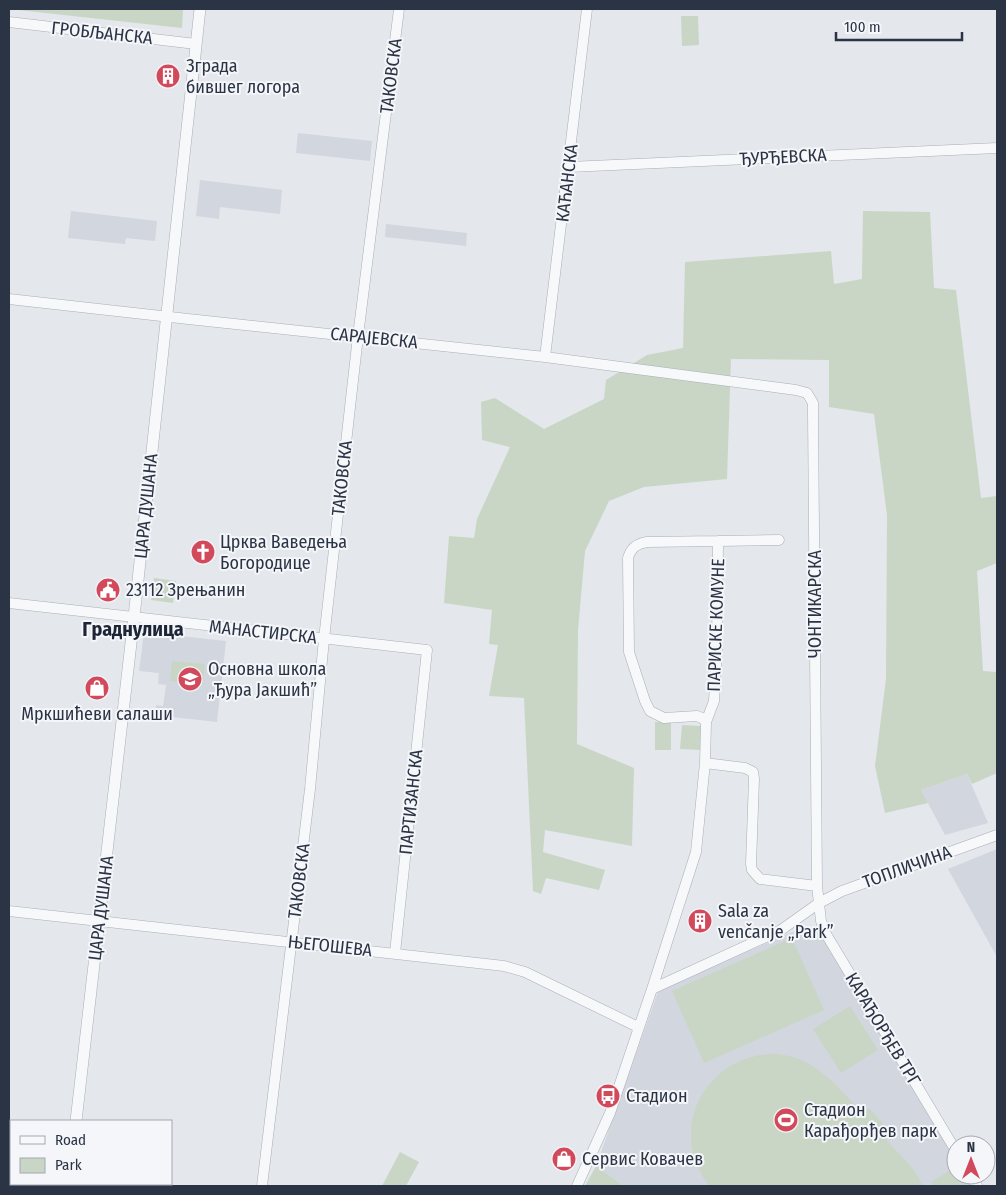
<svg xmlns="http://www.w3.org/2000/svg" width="1006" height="1195" font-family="'Fira Sans Condensed',sans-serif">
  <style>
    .built { fill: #d2d6de }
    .green { fill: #c9d6c5 }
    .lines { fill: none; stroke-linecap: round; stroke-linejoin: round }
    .minor-casing { stroke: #a9aeb7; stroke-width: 11 }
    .tertiary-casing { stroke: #a9aeb7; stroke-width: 12 }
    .minor { stroke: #f7f8fa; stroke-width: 10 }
    .tertiary { stroke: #f7f8fa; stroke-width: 11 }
    .labels { text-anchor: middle; stroke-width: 4; stroke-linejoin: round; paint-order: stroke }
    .street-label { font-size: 18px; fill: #2b3445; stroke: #f4f6f9 }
    .poi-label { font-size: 18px; fill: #2b3445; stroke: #f4f6f9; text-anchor: start }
    .quarter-label { font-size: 20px; font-weight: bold; fill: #1d2536; stroke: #f4f6f9 }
  </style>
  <rect width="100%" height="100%" fill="#e4e7ec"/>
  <path class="built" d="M298,133l74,8 -2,20 -74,-8z
    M200,180l82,10 -2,24 -60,-7 -1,12 -23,-3z
    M71,211l86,10 -2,20 -29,-3 -1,6 -57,-6z
    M386,224l81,9 -1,13 -81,-9z
    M144,632l82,9 -9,81 -62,-7 1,-10 7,1 3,-21 -8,-1 1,-11 -20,-2z
    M967,774l21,49 -43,12 -24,-45z
    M997,849v108l-49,-88z
    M819,926l137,234v15h9l6,11h-347l-28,-20 63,-177 136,-58z"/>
  <path class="green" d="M9,9h174l-1,19z
    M681,16h17l1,29 -17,1z
    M863,211l67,1 4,76 22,2 25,208 16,-2v67l-20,8 6,100 14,1v101l-25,11 -5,-10 -46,16 7,13 -43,10 -10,-47 11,-87 1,-164 -13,-101 -45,-7v-47l-98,-1 -4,120 -83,8 -35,14 -24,50 -7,79 -1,114 57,24 -2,78 -87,-16 -2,22 62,18 -6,20 -53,-12 -5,16 -8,-3 -9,-193 -35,-2 9,-51 -9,-1 3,-34 -48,-7 5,-67 25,2 3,-19 33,-72 -28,-7 -1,-38 14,-4 49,31 60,-30 2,-19 41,-25 36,-7 2,-86 146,-11 3,33 28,-5z
    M154,578l22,3 -3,22 -22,-3z
    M172,661l33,3 -2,20 -33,-3z
    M655,722h16v28h-16z
    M682,725l19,1 -1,24 -20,-1z
    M792,938l32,72 -120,53 -32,-72z
    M850,1006l28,44 -37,23 -28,-44z
    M771,1054c42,0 65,31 92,60l6,-6 18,20 -6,6 33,36 9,16h-214c-8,-12 -15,-24 -17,-38 -8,-49 30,-92 79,-94z
    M400,1152l19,10 -13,24h-24z
    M596,1166l28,20h-39z
    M954,1168l2,7h2l7,11h-31l-3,-4z"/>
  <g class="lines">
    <defs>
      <path id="minor" d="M9,22l187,22
        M569,167l428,-19
        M9,299l179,20 357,38 251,33 11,3 6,10v9l4,474 4,35 5,13 130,217
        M545,357l42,-348
        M718,541l61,-1
        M9,603l418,47 -32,303
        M705,763l40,5 8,4 1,7 -3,85 1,6 8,9 57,7
        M9,911l495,55 21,6 113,55
        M652,989l129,-59 38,-27 23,-12 155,-56
        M9,1138h2
        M971,1175l6,11
        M83,1184l20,2
        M262,1186l48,-397 14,-150 34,-303 41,-327
        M577,1186l33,-73 42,-124 44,-137 9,-89 1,-41 8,-21 3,-51 1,-109 -71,1c-11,2 -16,6 -19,16l1,94 16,49 5,10 14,7 33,-2 5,2 4,4"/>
      <path id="tertiary" d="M76,1121l58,-504 66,-608
        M69,1186v-2"/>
    </defs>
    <use href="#minor" class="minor-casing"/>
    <use href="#tertiary" class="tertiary-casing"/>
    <use href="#minor" class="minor"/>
    <use href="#tertiary" class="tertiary"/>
  </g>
  <defs>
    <symbol id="building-disc" viewBox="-11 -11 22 22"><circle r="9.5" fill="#d1495b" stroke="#f4f6f9"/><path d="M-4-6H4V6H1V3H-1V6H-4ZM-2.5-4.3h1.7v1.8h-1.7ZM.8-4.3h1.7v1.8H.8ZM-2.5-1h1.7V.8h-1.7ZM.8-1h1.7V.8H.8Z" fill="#fff"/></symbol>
    <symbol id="church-disc" viewBox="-11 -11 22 22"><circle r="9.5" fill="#d1495b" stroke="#f4f6f9"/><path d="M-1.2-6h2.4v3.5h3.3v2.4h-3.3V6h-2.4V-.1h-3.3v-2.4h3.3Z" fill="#fff"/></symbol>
    <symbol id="civic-disc" viewBox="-11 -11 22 22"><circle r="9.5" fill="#d1495b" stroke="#f4f6f9"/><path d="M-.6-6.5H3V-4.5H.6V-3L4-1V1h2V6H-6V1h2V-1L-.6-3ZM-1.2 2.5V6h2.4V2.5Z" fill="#fff"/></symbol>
    <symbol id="school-disc" viewBox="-11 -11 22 22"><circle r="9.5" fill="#d1495b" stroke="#f4f6f9"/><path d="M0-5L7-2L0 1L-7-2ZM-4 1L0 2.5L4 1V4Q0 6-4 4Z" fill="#fff"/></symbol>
    <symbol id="shop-disc" viewBox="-11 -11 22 22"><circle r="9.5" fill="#d1495b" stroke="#f4f6f9"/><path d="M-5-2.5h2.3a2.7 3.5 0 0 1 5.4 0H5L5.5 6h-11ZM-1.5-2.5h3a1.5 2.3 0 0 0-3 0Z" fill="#fff"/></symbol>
    <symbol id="bus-disc" viewBox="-11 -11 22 22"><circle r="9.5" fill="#d1495b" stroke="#f4f6f9"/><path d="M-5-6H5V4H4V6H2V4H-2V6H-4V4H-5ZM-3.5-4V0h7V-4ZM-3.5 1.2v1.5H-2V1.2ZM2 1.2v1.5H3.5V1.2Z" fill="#fff"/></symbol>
    <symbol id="stadium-disc" viewBox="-11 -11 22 22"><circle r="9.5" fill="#d1495b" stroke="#f4f6f9"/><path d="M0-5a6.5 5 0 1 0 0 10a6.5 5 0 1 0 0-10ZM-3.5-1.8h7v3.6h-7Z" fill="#fff"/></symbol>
  </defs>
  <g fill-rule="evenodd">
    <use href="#building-disc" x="154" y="62" width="28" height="28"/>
    <use href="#church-disc" x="189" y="538" width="28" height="28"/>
    <use href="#civic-disc" x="94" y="576" width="28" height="28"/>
    <use href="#school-disc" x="176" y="665" width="28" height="28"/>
    <use href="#shop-disc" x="83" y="674" width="28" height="28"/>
    <use href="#building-disc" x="686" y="907" width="28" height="28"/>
    <use href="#bus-disc" x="594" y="1082" width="28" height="28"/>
    <use href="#stadium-disc" x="772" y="1106" width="28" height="28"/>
    <use href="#shop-disc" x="550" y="1145" width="28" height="28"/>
  </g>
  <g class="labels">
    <g class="street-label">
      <text transform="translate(102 33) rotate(6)" y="6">ГРОБЉАНСКА</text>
      <text transform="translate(391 76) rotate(-83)" y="6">ТАКОВСКА</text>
      <text transform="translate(783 157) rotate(-3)" y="6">ЂУРЂЕВСКА</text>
      <text transform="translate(567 183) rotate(-83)" y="6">КАЋАНСКА</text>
      <text transform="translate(374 338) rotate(6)" y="6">САРАЈЕВСКА</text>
      <text transform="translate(342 478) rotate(-84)" y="6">ТАКОВСКА</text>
      <text transform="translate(146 506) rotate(-84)" y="6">ЦАРА ДУШАНА</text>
      <text transform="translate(815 604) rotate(-90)" y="6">ЧОНТИКАРСКА</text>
      <text transform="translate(716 625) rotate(-88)" y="6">ПАРИСКЕ КОМУНЕ</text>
      <text transform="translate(263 632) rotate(6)" y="6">МАНАСТИРСКА</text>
      <text transform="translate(411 802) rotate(-84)" y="6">ПАРТИЗАНСКА</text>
      <text transform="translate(907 867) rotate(-20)" y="6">ТОПЛИЧИНА</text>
      <text transform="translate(299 881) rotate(-83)" y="6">ТАКОВСКА</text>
      <text transform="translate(101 908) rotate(-83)" y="6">ЦАРА ДУШАНА</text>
      <text transform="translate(330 946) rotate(6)" y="6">ЊЕГОШЕВА</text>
      <text transform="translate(883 1029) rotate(59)" y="6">КАРАЂОРЂЕВ ТРГ</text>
    </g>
    <g class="poi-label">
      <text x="186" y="72">Зграда<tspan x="186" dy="21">бившег логора</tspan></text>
      <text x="220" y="548">Црква Ваведења<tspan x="220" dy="21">Богородице</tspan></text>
      <text x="126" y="596">23112 Зрењанин</text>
      <text x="208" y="675">Основна школа<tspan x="208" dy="21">„Ђура Јакшић”</tspan></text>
      <text x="97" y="720" text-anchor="middle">Мркшићеви салаши</text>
      <text x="718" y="917">Sala za<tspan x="718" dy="21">venčanje „Park”</tspan></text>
      <text x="626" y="1102">Стадион</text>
      <text x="804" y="1116">Стадион<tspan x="804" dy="21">Карађорђев парк</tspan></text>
      <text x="582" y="1165">Сервис Ковачев</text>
    </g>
    <g class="quarter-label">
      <text x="133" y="636">Граднулица</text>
    </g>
  </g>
  <rect width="1006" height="1195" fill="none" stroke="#2b3445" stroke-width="20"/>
  <rect x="10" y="1120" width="162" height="65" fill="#f4f6f9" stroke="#a4a8b1"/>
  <rect x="20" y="1136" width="25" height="8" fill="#f7f8fa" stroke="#a4a8b1"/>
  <text x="55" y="1145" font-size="15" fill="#2b3445">Road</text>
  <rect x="20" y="1158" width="25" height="15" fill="#c9d6c5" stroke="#a4a8b1"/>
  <text x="55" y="1170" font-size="15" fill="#2b3445">Park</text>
  <g transform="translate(971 1160)"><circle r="24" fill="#f4f6f9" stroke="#a4a8b1"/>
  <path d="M0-4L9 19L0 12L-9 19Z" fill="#d1495b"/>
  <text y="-8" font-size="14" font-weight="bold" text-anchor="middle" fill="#2b3445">N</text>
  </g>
  <path d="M836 32v8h126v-8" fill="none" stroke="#2b3445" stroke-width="2.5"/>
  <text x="844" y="32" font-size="15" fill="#2b3445" stroke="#f4f6f9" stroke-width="4" paint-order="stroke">100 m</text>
</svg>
